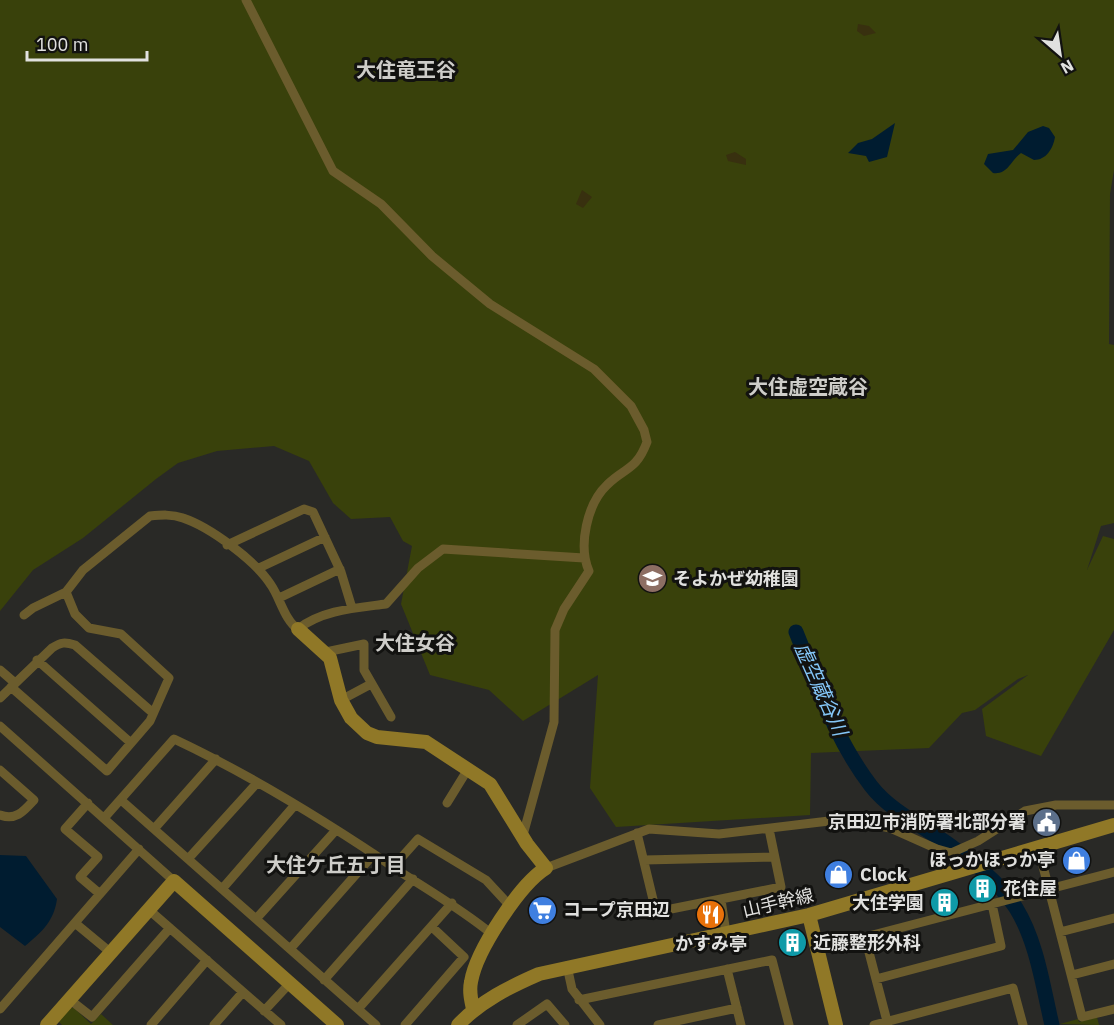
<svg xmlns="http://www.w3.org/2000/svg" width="1114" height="1025" font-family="'IBM Plex Sans','Noto Sans JP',sans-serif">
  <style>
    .green { fill: #39410b }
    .sand { fill: #38300f }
    .water { fill: #001c30 }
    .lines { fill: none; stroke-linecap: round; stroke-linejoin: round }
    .river { stroke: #001c30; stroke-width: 15 }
    .street { stroke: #6b5c2d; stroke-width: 9 }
    .secondary { stroke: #907827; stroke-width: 14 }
    .labels { text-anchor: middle; stroke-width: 6; stroke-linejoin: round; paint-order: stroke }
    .poi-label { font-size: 18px; font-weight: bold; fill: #e1e1df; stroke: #121210; text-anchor: start }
    .street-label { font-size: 18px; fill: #e1e1df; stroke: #121210 }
    .neighbourhood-label { font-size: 20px; font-weight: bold; fill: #cecdc9; stroke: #121210 }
    .water-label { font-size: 20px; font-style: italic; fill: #84c6f7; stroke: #121210 }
  </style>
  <rect width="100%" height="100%" fill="#292926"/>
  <path class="green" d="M0,0h1114v170l-4,24 -1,150 5,1v178l-13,3 -14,44 16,-34 11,3v91l-73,126 -55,-20 -4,-27 46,-34 -10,4 -43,31 -13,3 -33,35 -118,5 -1,62 -194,12 -26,-39 8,-113 -75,46 -34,-31 -59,-15 -29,-71 11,-58 -9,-5 -13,-24 -39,2 -18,-16 -24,-42 -35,-15 -57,5 -39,12 -22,16 -73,59 -50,32 -33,41z
    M69,1008h5l17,16 10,-10 12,11h-51l-4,-4z
    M1097,1017l2,8 -39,-1 18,-5 1,3z"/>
  <path class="sand" d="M858,24l11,2 7,7 -12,3 -7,-5z
    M735,152l11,7v6l-18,-4 -2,-6z
    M582,190l10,7 -9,11 -7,-4z"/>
  <path class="water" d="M895,123l-8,34 -18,5 -3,-6 -18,-3 10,-10 14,-4z
    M1043,126l6,2 6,9c-2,12 -9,23 -21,23l-13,-7c-11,8 -13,22 -28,20l-9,-9 4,-10 25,-4 15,-18z
    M0,855l26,1 31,43c-3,22 -15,33 -32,47l-25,-19z"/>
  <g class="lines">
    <path class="river" d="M796,632c22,54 39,107 75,154 20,26 54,41 80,60 23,17 50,38 65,62 21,34 27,79 36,117"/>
    <path class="street" d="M246,0l87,171 48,33 51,52 58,48 104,65 37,37 13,24 3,12c-11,29 -22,25 -40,43 -20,19 -29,61 -18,86l-25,38 -9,21 -1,92 -31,113
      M227,545l77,-36 9,3 28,60 11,36
      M259,568l66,-31
      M279,598l61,-29
      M24,615l9,-7 33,-16
      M326,652l38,-8v26l27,47
      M37,660l94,83
      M0,670l15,13
      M11,687l96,84 43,-50 19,-43 -48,-44 -32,-6 -14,-14 -9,-22 17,-22 67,-54c11,-1 22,-2 33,2 27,9 73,43 88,67 9,13 14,36 27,44 24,-19 58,-21 88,-25l32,-36 25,-19 141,9
      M0,698l52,-50c9,-6 13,-6 23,-3l78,68
      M341,700l30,-16
      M0,726l174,155
      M0,770l34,30c-10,11 -18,21 -34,15
      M121,800l255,225
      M88,803l-23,26 33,28 -18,20 20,17
      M447,803l21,-34
      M105,817l69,-78c79,37 156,85 228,134 31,20 62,38 91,62
      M154,829l62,-70
      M637,833l19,79 125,-25 -12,-58
      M1038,847l44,170 32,-8
      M188,859l68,-75
      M644,860l130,-3
      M393,867l25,-28 68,41 24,26
      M546,868l103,-39 70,5 110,-13 33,1 28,6 47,21 14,4 27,-12 47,-30 31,-6h58
      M222,889l72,-83
      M721,900l5,33
      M148,909l133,116
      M256,919l80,-89
      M75,923l35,29
      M1060,932l54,-14
      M290,949l84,-95
      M567,966l5,23 28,36
      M727,969l14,56
      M1072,975l42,-11
      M876,979l125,-33 -9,-42
      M324,980l89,-101
      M69,999l23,18 78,-89
      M579,1000l193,-40 17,65
      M0,1009l139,-160
      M358,1009l94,-106
      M264,1011l26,-28
      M151,1025l56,-65
      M214,1025l29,-33
      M405,1025l59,-68 -32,-30
      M517,1025l30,-21 18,21
      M658,1025l79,-17
      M874,1025l139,-37 10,37
      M888,1025l-23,-88 249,-65"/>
    <path class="secondary" d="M298,629l32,29 11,42 10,18 16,15 10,4 49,5 64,42 37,60 19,24c-26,16 -70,83 -75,114 -2,9 0,18 2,27
      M809,915l27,110
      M47,1025l127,-144 163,144
      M458,1025c23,-24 51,-38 81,-51l270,-59 305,-90"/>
  </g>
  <defs>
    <symbol id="school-disc" viewBox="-11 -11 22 22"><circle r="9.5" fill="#8d6e63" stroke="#121210"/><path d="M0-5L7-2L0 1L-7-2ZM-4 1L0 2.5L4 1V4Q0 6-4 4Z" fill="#fff"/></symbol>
    <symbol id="civic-disc" viewBox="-11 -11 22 22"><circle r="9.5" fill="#5c6f8a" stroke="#121210"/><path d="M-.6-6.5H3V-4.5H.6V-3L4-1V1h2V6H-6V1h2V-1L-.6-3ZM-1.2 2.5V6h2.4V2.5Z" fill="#fff"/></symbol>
    <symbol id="shop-disc" viewBox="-11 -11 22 22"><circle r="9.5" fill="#3f7fe0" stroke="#121210"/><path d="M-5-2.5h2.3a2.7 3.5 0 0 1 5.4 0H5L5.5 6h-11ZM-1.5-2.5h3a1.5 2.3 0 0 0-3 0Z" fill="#fff"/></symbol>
    <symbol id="building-disc" viewBox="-11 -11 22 22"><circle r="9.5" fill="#0f9aa8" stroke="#121210"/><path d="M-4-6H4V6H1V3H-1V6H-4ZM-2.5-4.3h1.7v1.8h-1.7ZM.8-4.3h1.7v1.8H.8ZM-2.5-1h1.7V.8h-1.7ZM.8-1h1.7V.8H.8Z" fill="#fff"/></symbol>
    <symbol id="supermarket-disc" viewBox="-11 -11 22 22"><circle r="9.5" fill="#3f7fe0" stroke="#121210"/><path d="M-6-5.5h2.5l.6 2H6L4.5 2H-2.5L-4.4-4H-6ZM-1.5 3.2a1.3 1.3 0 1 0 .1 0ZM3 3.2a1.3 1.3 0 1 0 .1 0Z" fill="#fff"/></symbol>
    <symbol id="restaurant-disc" viewBox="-11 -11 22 22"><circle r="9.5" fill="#e8710a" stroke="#121210"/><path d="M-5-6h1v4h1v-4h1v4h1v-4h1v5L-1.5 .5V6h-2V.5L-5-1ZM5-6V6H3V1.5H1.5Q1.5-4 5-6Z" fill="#fff"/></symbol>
  </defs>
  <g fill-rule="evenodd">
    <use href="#school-disc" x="636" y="562" width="33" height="33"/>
    <use href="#civic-disc" x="1030" y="806" width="33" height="33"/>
    <use href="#shop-disc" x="1060" y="844" width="33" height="33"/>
    <use href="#shop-disc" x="822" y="858" width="33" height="33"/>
    <use href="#building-disc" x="966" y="872" width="33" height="33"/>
    <use href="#building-disc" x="928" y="886" width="33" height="33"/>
    <use href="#supermarket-disc" x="526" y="894" width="33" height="33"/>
    <use href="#restaurant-disc" x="694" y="898" width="33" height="33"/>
    <use href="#building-disc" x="776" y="926" width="33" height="33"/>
  </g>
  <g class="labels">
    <g class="poi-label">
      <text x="673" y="585">そよかぜ幼稚園</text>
      <text x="1026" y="828" text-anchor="end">京田辺市消防署北部分署</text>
      <text x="1055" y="866" text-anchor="end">ほっかほっか亭</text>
      <text x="860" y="881">Clock</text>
      <text x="1003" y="895">花住屋</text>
      <text x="924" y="909" text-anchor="end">大住学園</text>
      <text x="563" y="916">コープ京田辺</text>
      <text x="813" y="949">近藤整形外科</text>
      <text x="711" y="950" text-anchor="middle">かすみ亭</text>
    </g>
    <g class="street-label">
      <text transform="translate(778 903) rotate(-13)" y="6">山手幹線</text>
    </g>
    <g class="neighbourhood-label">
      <text x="406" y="77">大住竜王谷</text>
      <text x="808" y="394">大住虚空蔵谷</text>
      <text x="415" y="650">大住女谷</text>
      <text x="336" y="872">大住ケ丘五丁目</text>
    </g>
    <g class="water-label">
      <text transform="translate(821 689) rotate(66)" y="7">虚空蔵谷川</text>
    </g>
  </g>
  <g transform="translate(1060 54) rotate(151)" stroke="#121210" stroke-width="4.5" paint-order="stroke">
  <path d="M0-4.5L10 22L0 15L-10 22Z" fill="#e1e1df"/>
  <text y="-9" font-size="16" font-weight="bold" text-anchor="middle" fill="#e1e1df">N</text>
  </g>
  <path d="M27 51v9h120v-9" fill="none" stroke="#e1e1df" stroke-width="3"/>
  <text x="36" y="51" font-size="18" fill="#e1e1df" stroke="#121210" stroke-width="4.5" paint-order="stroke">100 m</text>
</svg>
